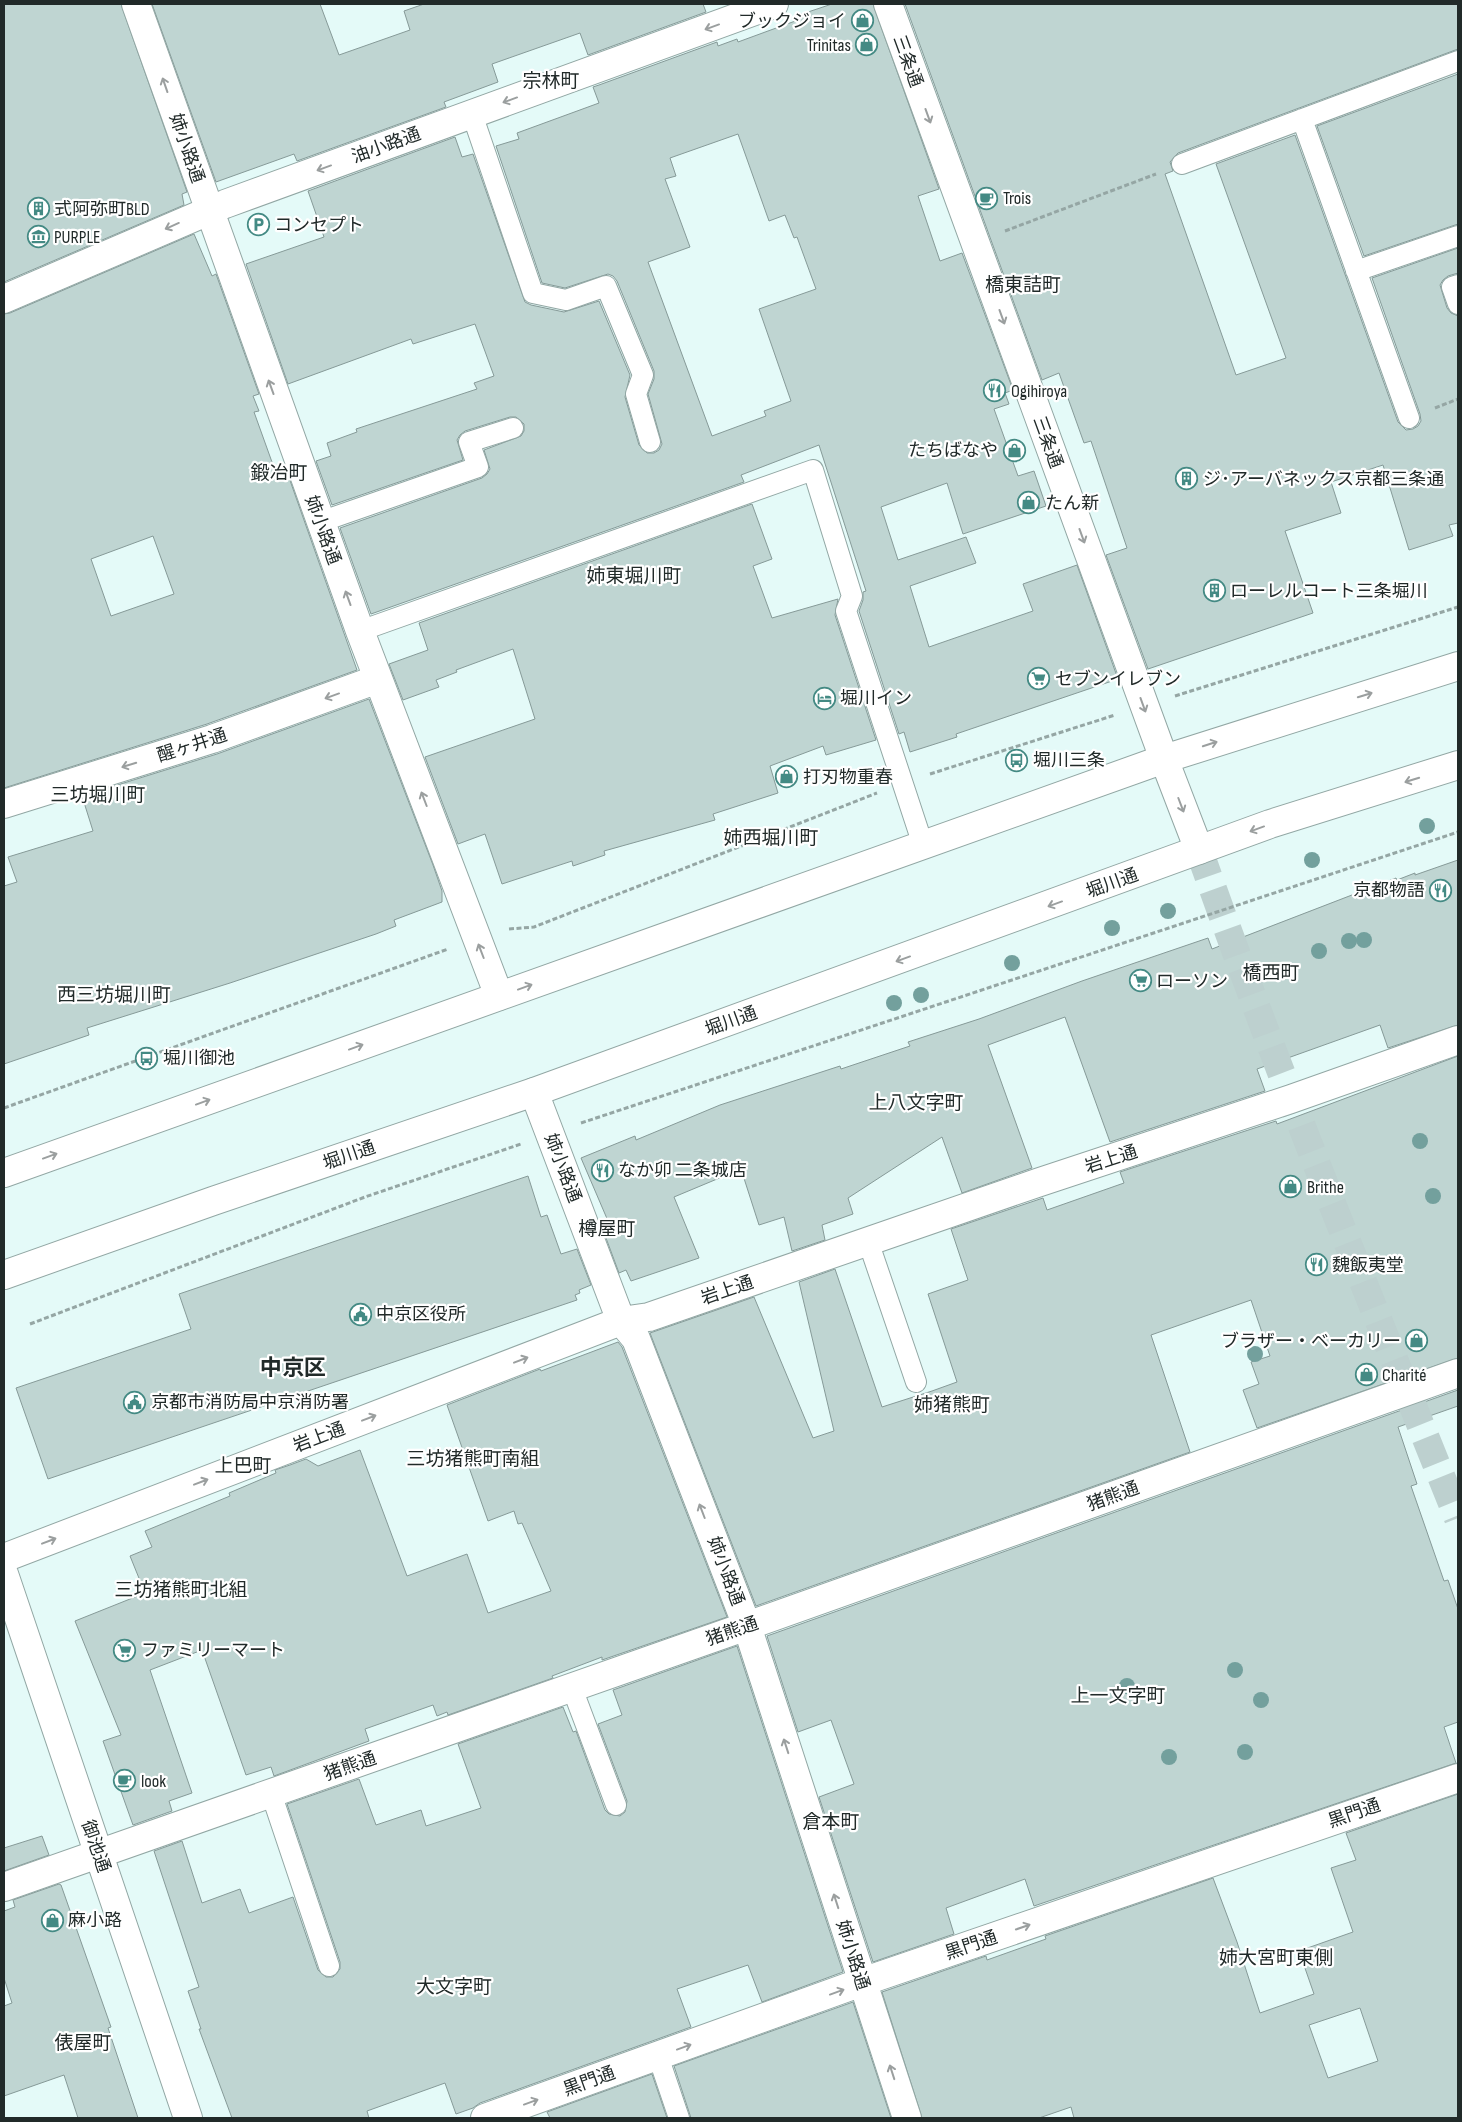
<svg xmlns="http://www.w3.org/2000/svg" width="1462" height="2122" font-family="'Sofia Sans Condensed','Noto Sans JP',sans-serif">
  <style>
    .building { fill: #bfd5d2; stroke: #869a98; fill-rule: evenodd }
    .lines { fill: none; stroke-linecap: round; stroke-linejoin: round }
    .street-tunnel { stroke: #bdd0cf; stroke-width: 28; stroke-dasharray: 28 14; stroke-linecap: butt }
    .lane-casing { stroke: #92a7a4; stroke-width: 22 }
    .street-casing { stroke: #92a7a4; stroke-width: 30 }
    .secondary-casing { stroke: #92a7a4; stroke-width: 30 }
    .primary-casing { stroke: #92a7a4; stroke-width: 30 }
    .path { stroke: #95a6a4; stroke-width: 3; stroke-dasharray: 5 2.5; stroke-linecap: butt }
    .lane { stroke: #fff; stroke-width: 20 }
    .street { stroke: #fff; stroke-width: 28 }
    .secondary { stroke: #fff; stroke-width: 28 }
    .primary { stroke: #fff; stroke-width: 28 }
    .tree { fill: #73a09d }
    .oneway { stroke: #9b9f9f }
    .labels { text-anchor: middle; stroke-width: 4.5; stroke-linejoin: round; paint-order: stroke }
    .poi-label { font-size: 18px; fill: #212a29; stroke: #fff; text-anchor: start }
    .street-label { font-size: 18px; fill: #212a29; stroke: #fff }
    .neighbourhood-label { font-size: 19px; fill: #212a29; stroke: #fff }
    .district-label { font-size: 22px; font-weight: bold; fill: #212a29; stroke: #fff }
  </style>
  <rect width="100%" height="100%" fill="#e4faf8"/>
  <path class="building" d="M4,4h117l66,188 -5,2 2,11 -180,77z
    M152,4h168l19,51 71,-25 -6,-19 20,-7h279l3,8 -118,43 -8,-22 -88,31 6,18 -54,20 2,5 -149,54 -3,-7 -78,28z
    M832,4h41l66,185 -21,7 22,65 22,-8 51,137 -8,3 4,11 -15,5 24,67 16,-5 12,35 -83,28 -16,-51 -66,24 17,53 68,-23 10,26 -66,23 19,61 104,-36 -10,-27 54,-19 41,114 -162,55 1,3 -47,15 -6,-20 -5,2 -40,-123 4,-11v-8l3,-1 -47,-146 -78,30 3,7 -373,132 -31,-86 142,-50 5,-4 3,-5 -6,-19 37,-14 3,-5v-7l-8,-7h-6l-45,14 -5,4 -3,5 6,20 -131,45 -16,-44 15,-5 -4,-13 30,-11 -1,-3 121,-40 -3,-6 20,-7 -19,-52 -62,20 -2,-5 -123,45 -42,-120 78,-27 -16,-46 147,-54 7,20 11,-3 52,148 6,3 33,7 35,-11 31,74 -5,22 14,48 8,8h7l5,-3 3,-6 -14,-50 6,-15v-8l-37,-90 -4,-5 -5,-2 -43,14 -23,-5 -46,-137 23,-7 -2,-6 82,-30 -6,-16 6,-2 118,-43 1,4 19,-7 1,3 60,-22 -2,-4zM738,134l31,87 16,-6 9,23 3,-1 19,52 -57,20 32,92 -27,10 2,5 -54,20 -64,-174 42,-15 -25,-68 11,-3 -6,-18z
    M905,4h553v45l-280,104 -8,9 3,9 -8,3 71,201 50,-17 -70,-194 79,-29 103,287 8,8 7,-1 5,-3 3,-5 -1,-7 -48,-136 86,-30v25l-10,3 -5,4 -3,5 7,23 4,5 7,3v207l-9,2 4,11 -44,14 -26,-85 -52,17 10,31 -56,18 28,82 -165,56 -42,-114 21,-7 -36,-107 -7,2 -25,-70 -17,7z
    M1458,74v150l-94,32 -47,-130z
    M194,234l18,42 4,-2 43,120 -6,2 6,15 -5,1 23,64 10,-4 70,198 -150,54 -203,64v-474l6,-1zM153,536l21,58 -63,22 -20,-57z
    M752,504l20,55 -19,7 19,52 66,-19 -3,16 41,125 -50,15 -3,-9 -53,20 8,27 -65,21 2,6 -111,31 1,4 -32,11 -1,-5 -70,23 -17,-50 -27,10 -33,-87 110,-38 -22,-70 -57,21 1,2 -21,8 3,7 -36,13 -14,-36 39,-14 -9,-27z
    M369,699l64,166 9,26v11l-48,18 2,6 -20,8 -146,49 -143,45 2,7 -85,29v-178l13,-4 -9,-25 85,-26 -11,-35 135,-42z
    M1458,860v165l-70,23 -8,-23 -123,44 8,22 -155,51 -45,-125 -77,28 44,123 -70,25 -20,-56 -94,61 5,16 -31,11 3,15 -33,11 -8,-34 -25,8 -18,-56 -67,28 25,61 -68,23 -5,-11 -7,3 -13,-35 8,-3 -33,-77 54,-22 1,4 84,-35 120,-39 1,3 69,-23 -2,-4 71,-23 103,-38 126,-43 4,11 184,-71 1,2 18,-7v2z
    M1458,1056v302l-201,70 -14,-38 16,-6 -8,-22 19,-6 -19,-56 -100,35 39,117 -434,154 -106,-273 104,-36 59,141 21,-7 -35,-149 36,-13 47,138 50,-16 25,-9 -29,-88 40,-14 -17,-51 92,-31 4,12 77,-27 -4,-11 156,-51 1,3z
    M528,1176l13,41 6,-2 14,39 16,-5 14,36 -12,5 1,3 -5,2 2,5 -529,179 -32,-91 175,-59 -12,-35z
    M618,1342l4,5 105,270 -125,43v-3l-50,19 1,2 -105,37 -1,-3 -10,4 -4,-11 -68,24 4,12 -95,35 -3,-9 -25,8 -44,-125 -52,20 42,123 -23,8 3,10 -39,14 -30,-84 18,-6 -46,-114 70,-28 -15,-37 22,-9 -7,-16 85,-35 -1,-3 47,-20 -1,-3 15,-5 16,-6 12,7 42,-16 47,126 60,-22 21,59 63,-22 -29,-68 -4,1 -4,-13 -26,10 -41,-116 93,-36 1,2z
    M1458,1390v16l-60,21 19,57 -6,2 33,95 4,-1 10,29v113l-14,5 12,36 -422,143 -9,-27 -79,29 8,26 -81,28 -54,-165 35,-13 -23,-64 -33,12 -31,-96z
    M737,1646l106,326 -81,30 -14,-37 -71,24 14,38 -211,76 -7,5 -17,6 -11,-31 -78,28 2,7h-137l-33,-89h2l-13,-38 11,-4 -45,-136 28,-10 20,62 38,-14 9,24 44,-16 25,73 8,7h7l7,-8v-7l-53,-158 72,-25 17,46 45,-15 5,16 55,-18 -23,-64 105,-37 10,25 3,-1 29,79 4,4 11,2 5,-4 2,-11 -29,-77 24,-9 -9,-25z
    M1458,1794v324h-384l-3,-11 -32,11h-117l-40,-126 104,-36 1,4 59,-21 -1,-3 168,-58 24,64 23,71 54,-19 -15,-43 54,-19 -22,-64 25,-8 -10,-27zM1360,2008l18,53 -50,17 -19,-53z
    M42,1836l7,19 -45,16v-23z
    M59,1884l2,1 50,142 -3,1 30,90h-60l-14,-43 -60,21v-90l8,-3 -8,-25v-67l11,-4 -2,-7z
    M853,2002l38,116h-200l-17,-52z
    M652,2074l15,44h-117l-3,-6z"/>
  <g class="lines">
    <path class="street-tunnel" d="M1199,850c80,226 170,447 259,668"/>
    <defs>
      <path id="lane" d="M472,114l61,179 33,7 40,-14 37,89 -7,19 14,48
        M1302,119l107,299
        M1182,164l276,-103
        M1356,271l102,-35
        M1458,285l-6,2 6,17
        M320,522l158,-55 -9,-25 44,-14
        M360,631l453,-161 39,126 -6,15 77,234
        M868,1241l48,141
        M572,1688l44,117
        M271,1793l58,173
        M658,2056l21,62"/>
      <path id="street" d="M136,4l224,627 139,365
        M888,4l276,755
        M4,299l221,-95 549,-200
        M4,804l208,-65 166,-60
        M534,1092l87,229 15,18 111,287 160,492
        M4,1558l617,-237 28,-4 388,-134 254,-84 167,-59
        M4,1887l743,-261 711,-253
        M485,2118l377,-136 596,-204"/>
      <path id="secondary" d="M1164,759l35,91
        M4,1574l184,544"/>
      <path id="primary" d="M4,1173l1160,-414 294,-93
        M4,1275l209,-74 321,-109 736,-268 188,-59"/>
    </defs>
    <use href="#lane" class="lane-casing"/>
    <use href="#street" class="street-casing"/>
    <use href="#secondary" class="secondary-casing"/>
    <use href="#primary" class="primary-casing"/>
    <path class="path" d="M1005,231l151,-57
      M1435,408l23,-9
      M1175,696l283,-89
      M930,774l185,-59
      M509,929l25,-2 343,-134
      M4,1108l444,-159
      M581,1123l877,-291
      M30,1324l335,-127 156,-53"/>
    <use href="#lane" class="lane"/>
    <use href="#street" class="street"/>
    <use href="#secondary" class="secondary"/>
    <use href="#primary" class="primary"/>
  </g>
  <g class="tree">
    <circle cx="1427" cy="826" r="8"/>
    <circle cx="1312" cy="860" r="8"/>
    <circle cx="1168" cy="911" r="8"/>
    <circle cx="1112" cy="928" r="8"/>
    <circle cx="1364" cy="940" r="8"/>
    <circle cx="1349" cy="941" r="8"/>
    <circle cx="1319" cy="951" r="8"/>
    <circle cx="1012" cy="963" r="8"/>
    <circle cx="921" cy="995" r="8"/>
    <circle cx="894" cy="1003" r="8"/>
    <circle cx="1420" cy="1141" r="8"/>
    <circle cx="1433" cy="1196" r="8"/>
    <circle cx="1255" cy="1354" r="8"/>
    <circle cx="1235" cy="1670" r="8"/>
    <circle cx="1127" cy="1686" r="8"/>
    <circle cx="1261" cy="1700" r="8"/>
    <circle cx="1245" cy="1752" r="8"/>
    <circle cx="1169" cy="1757" r="8"/>
  </g>
  <defs><path id="oneway-shaft" d="M-6 0H5M1.5-3L5.5 0L1.5 3" fill="none" stroke-width="1.6" stroke-linecap="round" stroke-linejoin="round" transform="scale(1.25)"/></defs>
  <g class="oneway">
    <use href="#oneway-shaft" transform="translate(712 27) rotate(160)"/>
    <use href="#oneway-shaft" transform="translate(165 85) rotate(-109)"/>
    <use href="#oneway-shaft" transform="translate(510 100) rotate(160)"/>
    <use href="#oneway-shaft" transform="translate(928 116) rotate(70)"/>
    <use href="#oneway-shaft" transform="translate(324 168) rotate(160)"/>
    <use href="#oneway-shaft" transform="translate(172 226) rotate(156)"/>
    <use href="#oneway-shaft" transform="translate(1002 317) rotate(70)"/>
    <use href="#oneway-shaft" transform="translate(271 387) rotate(-110)"/>
    <use href="#oneway-shaft" transform="translate(1082 536) rotate(70)"/>
    <use href="#oneway-shaft" transform="translate(348 598) rotate(-110)"/>
    <use href="#oneway-shaft" transform="translate(1365 695) rotate(-17)"/>
    <use href="#oneway-shaft" transform="translate(332 696) rotate(160)"/>
    <use href="#oneway-shaft" transform="translate(1143 705) rotate(70)"/>
    <use href="#oneway-shaft" transform="translate(1210 744) rotate(-18)"/>
    <use href="#oneway-shaft" transform="translate(129 765) rotate(163)"/>
    <use href="#oneway-shaft" transform="translate(1412 780) rotate(163)"/>
    <use href="#oneway-shaft" transform="translate(424 799) rotate(-111)"/>
    <use href="#oneway-shaft" transform="translate(1181 805) rotate(69)"/>
    <use href="#oneway-shaft" transform="translate(1257 829) rotate(160)"/>
    <use href="#oneway-shaft" transform="translate(1055 904) rotate(160)"/>
    <use href="#oneway-shaft" transform="translate(481 951) rotate(-111)"/>
    <use href="#oneway-shaft" transform="translate(903 959) rotate(160)"/>
    <use href="#oneway-shaft" transform="translate(525 987) rotate(-20)"/>
    <use href="#oneway-shaft" transform="translate(356 1047) rotate(-20)"/>
    <use href="#oneway-shaft" transform="translate(203 1102) rotate(-20)"/>
    <use href="#oneway-shaft" transform="translate(50 1156) rotate(-20)"/>
    <use href="#oneway-shaft" transform="translate(521 1360) rotate(-21)"/>
    <use href="#oneway-shaft" transform="translate(369 1418) rotate(-21)"/>
    <use href="#oneway-shaft" transform="translate(201 1482) rotate(-21)"/>
    <use href="#oneway-shaft" transform="translate(702 1511) rotate(-111)"/>
    <use href="#oneway-shaft" transform="translate(49 1541) rotate(-21)"/>
    <use href="#oneway-shaft" transform="translate(786 1746) rotate(-108)"/>
    <use href="#oneway-shaft" transform="translate(836 1901) rotate(-108)"/>
    <use href="#oneway-shaft" transform="translate(1023 1927) rotate(-19)"/>
    <use href="#oneway-shaft" transform="translate(837 1992) rotate(-20)"/>
    <use href="#oneway-shaft" transform="translate(684 2047) rotate(-20)"/>
    <use href="#oneway-shaft" transform="translate(892 2072) rotate(-108)"/>
    <use href="#oneway-shaft" transform="translate(531 2102) rotate(-20)"/>
  </g>
  <defs>
    <symbol id="shop-ring" viewBox="-11 -11 22 22"><circle r="9.5" fill="#fff" stroke="#448a84" stroke-width="1.5"/><path d="M-5-2.5h2.3a2.7 3.5 0 0 1 5.4 0H5L5.5 6h-11ZM-1.5-2.5h3a1.5 2.3 0 0 0-3 0Z" fill="#448a84"/></symbol>
    <symbol id="cafe-ring" viewBox="-11 -11 22 22"><circle r="9.5" fill="#fff" stroke="#448a84" stroke-width="1.5"/><path d="M-5.5-4.5H6V0H3Q3 3.5 0 3.5H-2.5Q-5.5 3.5-5.5 0ZM3-3.2v2h1.7v-2ZM-6 4.5H4V6H-6Z" fill="#448a84"/></symbol>
    <symbol id="building-ring" viewBox="-11 -11 22 22"><circle r="9.5" fill="#fff" stroke="#448a84" stroke-width="1.5"/><path d="M-4-6H4V6H1V3H-1V6H-4ZM-2.5-4.3h1.7v1.8h-1.7ZM.8-4.3h1.7v1.8H.8ZM-2.5-1h1.7V.8h-1.7ZM.8-1h1.7V.8H.8Z" fill="#448a84"/></symbol>
    <symbol id="parking-ring" viewBox="-11 -11 22 22"><circle r="9.5" fill="#fff" stroke="#448a84" stroke-width="1.5"/><path d="M-3.5-5.5H1a3.5 3.5 0 0 1 0 7H-1V5.5H-3.5ZM-1-3.4V-.6H.8a1.4 1.4 0 0 0 0-2.8Z" fill="#448a84"/></symbol>
    <symbol id="museum-ring" viewBox="-11 -11 22 22"><circle r="9.5" fill="#fff" stroke="#448a84" stroke-width="1.5"/><path d="M0-6L6-3V-2H-6V-3ZM-5-1h2V3h-2ZM-1-1h2V3h-2ZM3-1h2V3H3ZM-6 4H6V6H-6Z" fill="#448a84"/></symbol>
    <symbol id="restaurant-ring" viewBox="-11 -11 22 22"><circle r="9.5" fill="#fff" stroke="#448a84" stroke-width="1.5"/><path d="M-5-6h1v4h1v-4h1v4h1v-4h1v5L-1.5 .5V6h-2V.5L-5-1ZM5-6V6H3V1.5H1.5Q1.5-4 5-6Z" fill="#448a84"/></symbol>
    <symbol id="supermarket-ring" viewBox="-11 -11 22 22"><circle r="9.5" fill="#fff" stroke="#448a84" stroke-width="1.5"/><path d="M-6-5.5h2.5l.6 2H6L4.5 2H-2.5L-4.4-4H-6ZM-1.5 3.2a1.3 1.3 0 1 0 .1 0ZM3 3.2a1.3 1.3 0 1 0 .1 0Z" fill="#448a84"/></symbol>
    <symbol id="hotel-ring" viewBox="-11 -11 22 22"><circle r="9.5" fill="#fff" stroke="#448a84" stroke-width="1.5"/><path d="M-6-4.5h1.5V1H6V5H4.5V3h-9V5H-6ZM-4 0a1.8 1.8 0 1 1 3.6 0ZM.5 0V-2.5h3Q6-2.5 6 0Z" fill="#448a84"/></symbol>
    <symbol id="bus-ring" viewBox="-11 -11 22 22"><circle r="9.5" fill="#fff" stroke="#448a84" stroke-width="1.5"/><path d="M-5-6H5V4H4V6H2V4H-2V6H-4V4H-5ZM-3.5-4V0h7V-4ZM-3.5 1.2v1.5H-2V1.2ZM2 1.2v1.5H3.5V1.2Z" fill="#448a84"/></symbol>
    <symbol id="civic-ring" viewBox="-11 -11 22 22"><circle r="9.5" fill="#fff" stroke="#448a84" stroke-width="1.5"/><path d="M-.6-6.5H3V-4.5H.6V-3L4-1V1h2V6H-6V1h2V-1L-.6-3ZM-1.2 2.5V6h2.4V2.5Z" fill="#448a84"/></symbol>
  </defs>
  <g fill-rule="evenodd">
    <use href="#shop-ring" x="850" y="8" width="25" height="25"/>
    <use href="#shop-ring" x="854" y="32" width="25" height="25"/>
    <use href="#cafe-ring" x="974" y="186" width="25" height="25"/>
    <use href="#building-ring" x="26" y="196" width="25" height="25"/>
    <use href="#parking-ring" x="246" y="212" width="25" height="25"/>
    <use href="#museum-ring" x="26" y="224" width="25" height="25"/>
    <use href="#restaurant-ring" x="982" y="378" width="25" height="25"/>
    <use href="#shop-ring" x="1002" y="438" width="25" height="25"/>
    <use href="#building-ring" x="1174" y="466" width="25" height="25"/>
    <use href="#shop-ring" x="1016" y="490" width="25" height="25"/>
    <use href="#building-ring" x="1202" y="578" width="25" height="25"/>
    <use href="#supermarket-ring" x="1026" y="666" width="25" height="25"/>
    <use href="#hotel-ring" x="812" y="686" width="25" height="25"/>
    <use href="#bus-ring" x="1004" y="748" width="25" height="25"/>
    <use href="#shop-ring" x="774" y="764" width="25" height="25"/>
    <use href="#restaurant-ring" x="1428" y="878" width="25" height="25"/>
    <use href="#supermarket-ring" x="1128" y="968" width="25" height="25"/>
    <use href="#bus-ring" x="134" y="1046" width="25" height="25"/>
    <use href="#restaurant-ring" x="590" y="1158" width="25" height="25"/>
    <use href="#shop-ring" x="1278" y="1174" width="25" height="25"/>
    <use href="#restaurant-ring" x="1304" y="1252" width="25" height="25"/>
    <use href="#civic-ring" x="348" y="1302" width="25" height="25"/>
    <use href="#shop-ring" x="1404" y="1328" width="25" height="25"/>
    <use href="#shop-ring" x="1354" y="1362" width="25" height="25"/>
    <use href="#civic-ring" x="122" y="1390" width="25" height="25"/>
    <use href="#supermarket-ring" x="112" y="1638" width="25" height="25"/>
    <use href="#cafe-ring" x="112" y="1768" width="25" height="25"/>
    <use href="#shop-ring" x="40" y="1908" width="25" height="25"/>
  </g>
  <g class="labels">
    <g class="poi-label">
      <text x="846" y="27" text-anchor="end">ブックジョイ</text>
      <text x="851" y="51" text-anchor="end">Trinitas</text>
      <text x="1003" y="204">Trois</text>
      <text x="54" y="215">式阿弥町BLD</text>
      <text x="274" y="231">コンセプト</text>
      <text x="54" y="243">PURPLE</text>
      <text x="1011" y="397">Ogihiroya</text>
      <text x="998" y="456" text-anchor="end">たちばなや</text>
      <text x="1203" y="485">ジ･アーバネックス京都三条通</text>
      <text x="1045" y="509">たん新</text>
      <text x="1230" y="597">ローレルコート三条堀川</text>
      <text x="1055" y="685">セブンイレブン</text>
      <text x="840" y="704">堀川イン</text>
      <text x="1033" y="766">堀川三条</text>
      <text x="803" y="783">打刃物重春</text>
      <text x="1425" y="896" text-anchor="end">京都物語</text>
      <text x="1156" y="987">ローソン</text>
      <text x="163" y="1064">堀川御池</text>
      <text x="618" y="1176">なか卯 二条城店</text>
      <text x="1307" y="1193">Brithe</text>
      <text x="1332" y="1271">魏飯夷堂</text>
      <text x="376" y="1320">中京区役所</text>
      <text x="1401" y="1347" text-anchor="end">ブラザー・ベーカリー</text>
      <text x="1382" y="1381">Charité</text>
      <text x="151" y="1408">京都市消防局中京消防署</text>
      <text x="141" y="1656">ファミリーマート</text>
      <text x="141" y="1787">look</text>
      <text x="68" y="1926">麻小路</text>
    </g>
    <g class="street-label">
      <text transform="translate(908 61) rotate(70)" y="6">三条通</text>
      <text transform="translate(386 145) rotate(-20)" y="6">油小路通</text>
      <text transform="translate(187 148) rotate(71)" y="6">姉小路通</text>
      <text transform="translate(1048 442) rotate(70)" y="6">三条通</text>
      <text transform="translate(323 530) rotate(70)" y="6">姉小路通</text>
      <text transform="translate(192 745) rotate(-18)" y="6">醒ヶ井通</text>
      <text transform="translate(1112 883) rotate(-20)" y="6">堀川通</text>
      <text transform="translate(731 1021) rotate(-20)" y="6">堀川通</text>
      <text transform="translate(349 1155) rotate(-19)" y="6">堀川通</text>
      <text transform="translate(1111 1159) rotate(-18)" y="6">岩上通</text>
      <text transform="translate(563 1168) rotate(69)" y="6">姉小路通</text>
      <text transform="translate(727 1290) rotate(-19)" y="6">岩上通</text>
      <text transform="translate(319 1437) rotate(-21)" y="6">岩上通</text>
      <text transform="translate(1113 1496) rotate(-20)" y="6">猪熊通</text>
      <text transform="translate(726 1571) rotate(69)" y="6">姉小路通</text>
      <text transform="translate(732 1631) rotate(-19)" y="6">猪熊通</text>
      <text transform="translate(350 1766) rotate(-19)" y="6">猪熊通</text>
      <text transform="translate(1354 1813) rotate(-19)" y="6">黒門通</text>
      <text transform="translate(96 1846) rotate(71)" y="6">御池通</text>
      <text transform="translate(971 1945) rotate(-19)" y="6">黒門通</text>
      <text transform="translate(853 1955) rotate(72)" y="6">姉小路通</text>
      <text transform="translate(589 2081) rotate(-20)" y="6">黒門通</text>
    </g>
    <g class="neighbourhood-label">
      <text x="551" y="87">宗林町</text>
      <text x="1023" y="291">橋東詰町</text>
      <text x="279" y="479">鍛冶町</text>
      <text x="634" y="582">姉東堀川町</text>
      <text x="98" y="801">三坊堀川町</text>
      <text x="771" y="844">姉西堀川町</text>
      <text x="1271" y="979">橋西町</text>
      <text x="114" y="1001">西三坊堀川町</text>
      <text x="916" y="1109">上八文字町</text>
      <text x="607" y="1235">樽屋町</text>
      <text x="952" y="1411">姉猪熊町</text>
      <text x="473" y="1465">三坊猪熊町南組</text>
      <text x="243" y="1472">上巴町</text>
      <text x="181" y="1596">三坊猪熊町北組</text>
      <text x="1118" y="1702">上一文字町</text>
      <text x="831" y="1828">倉本町</text>
      <text x="1276" y="1964">姉大宮町東側</text>
      <text x="454" y="1993">大文字町</text>
      <text x="83" y="2049">俵屋町</text>
    </g>
    <g class="district-label">
      <text x="293" y="1375">中京区</text>
    </g>
  </g>
  <rect width="1462" height="2122" fill="none" stroke="#212a29" stroke-width="10"/>
</svg>
